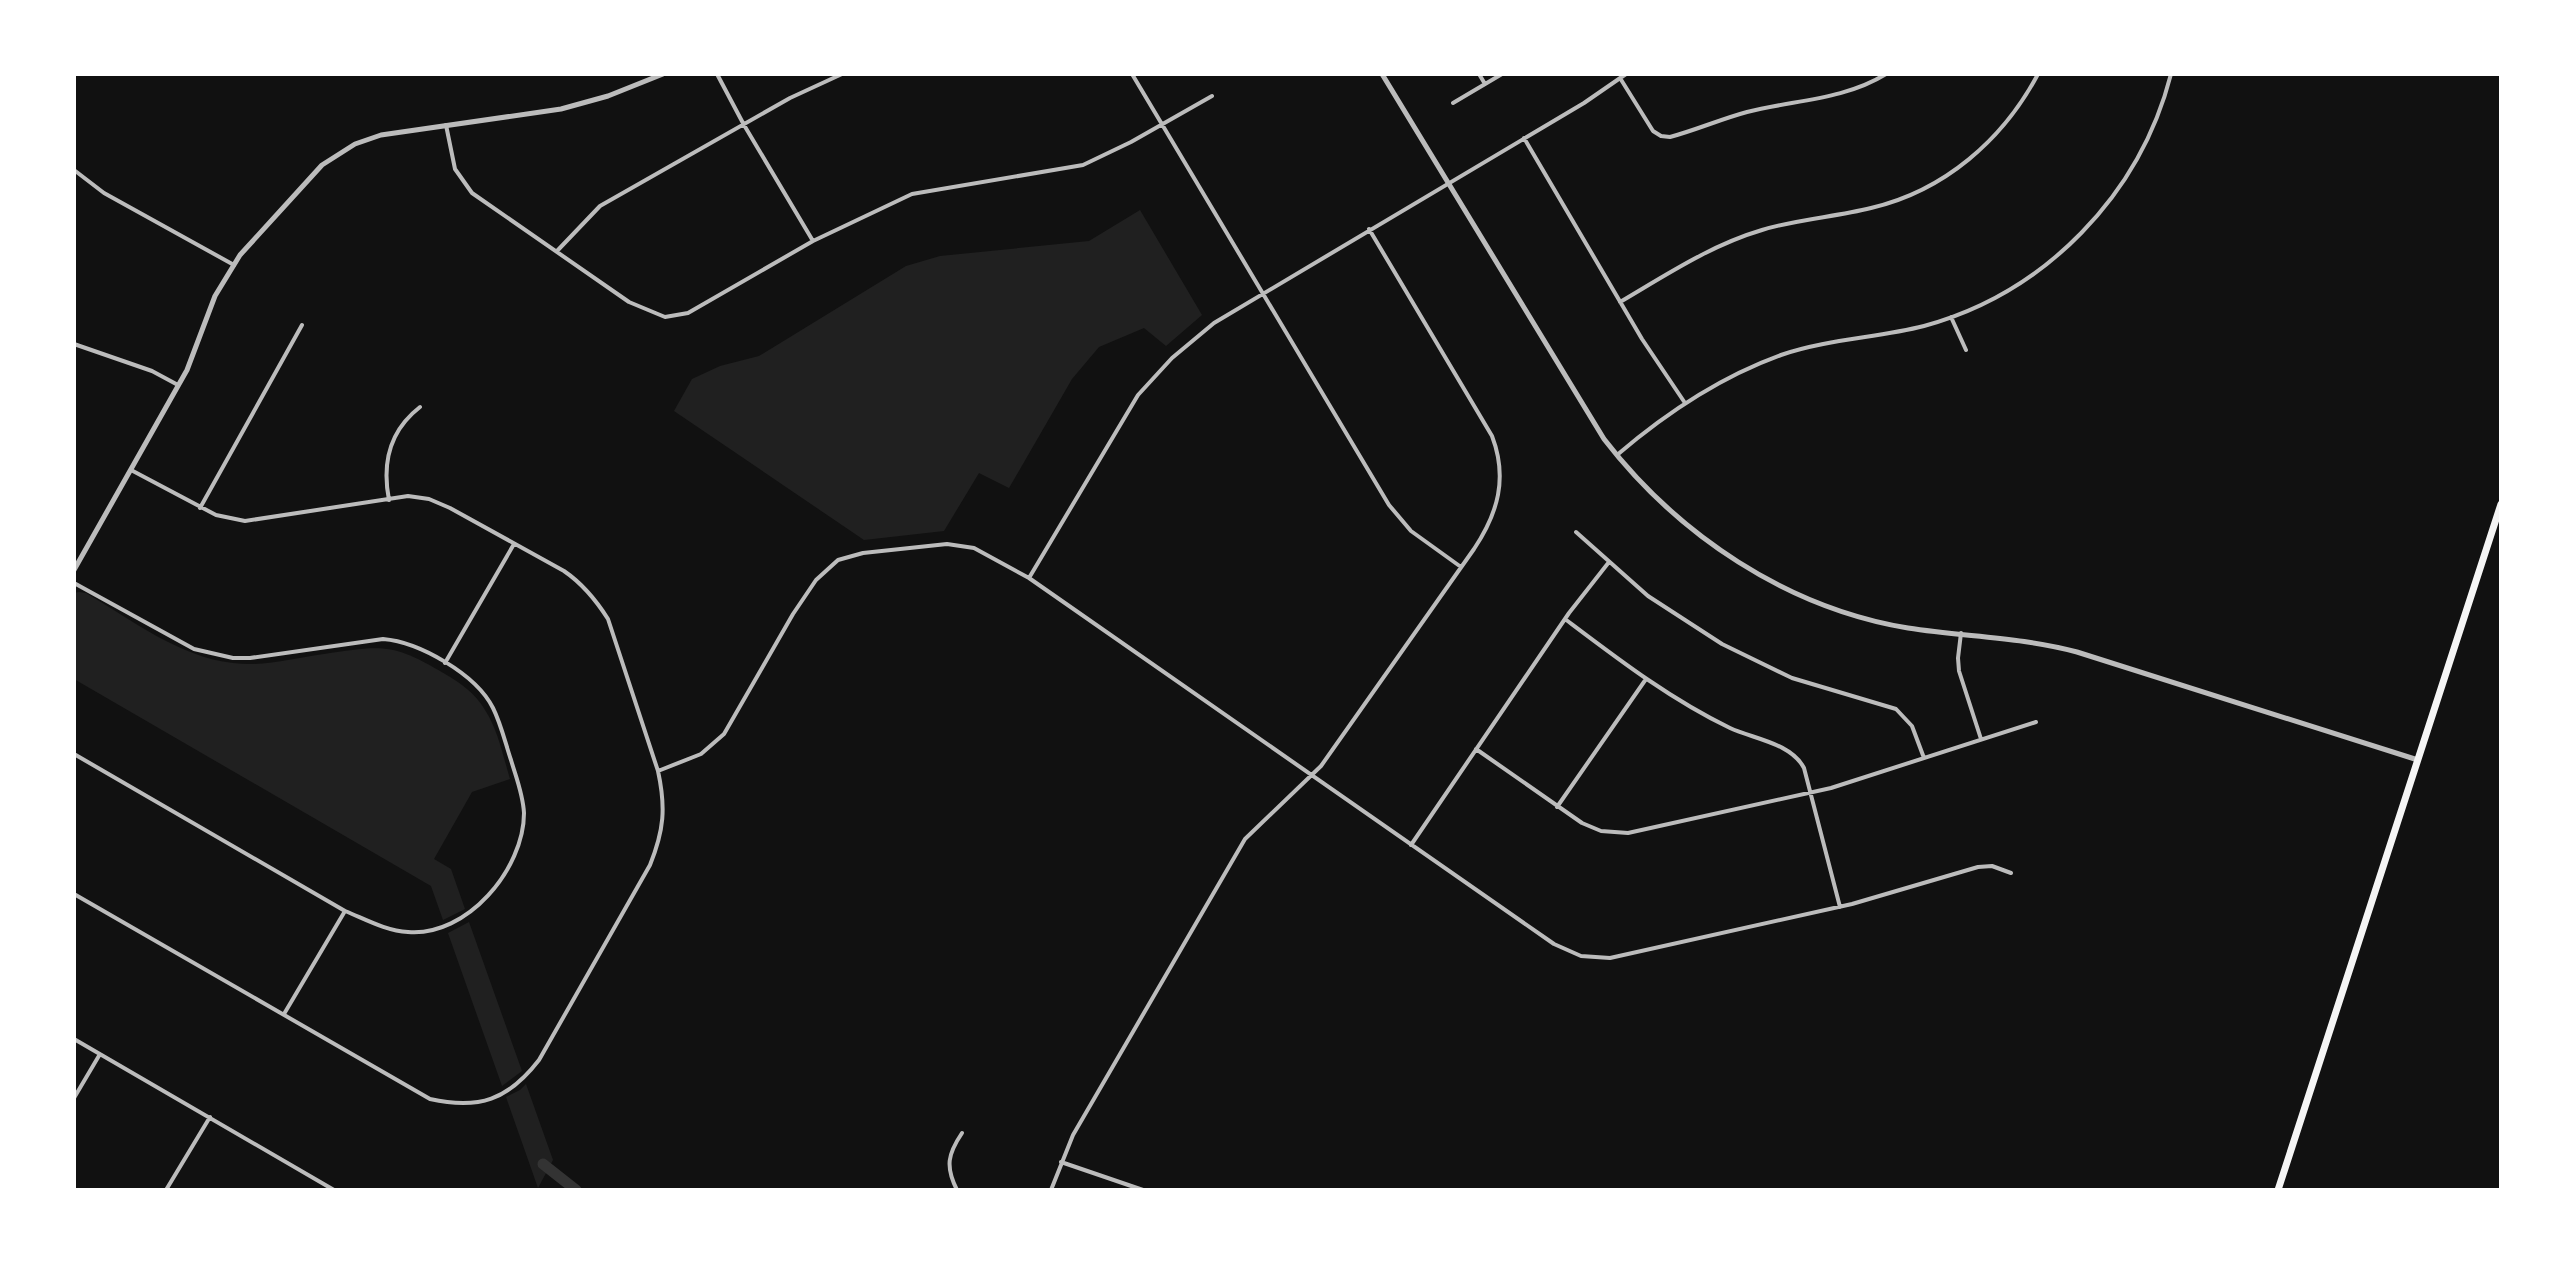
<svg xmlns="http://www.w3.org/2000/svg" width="2575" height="1264" font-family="'Varela Round',sans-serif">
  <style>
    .green { fill: #202020 }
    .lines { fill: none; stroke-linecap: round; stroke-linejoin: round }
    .canal { stroke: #333; stroke-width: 11 }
    .minor { stroke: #bcbcbc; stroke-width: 4 }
    .tertiary { stroke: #bcbcbc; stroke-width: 5 }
    .trunk { stroke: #f5f5f5; stroke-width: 7 }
  </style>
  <rect width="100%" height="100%" fill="#111"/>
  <path class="green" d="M1140,210l62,105 -36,31 -22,-18 -45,19 -27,32 -63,109 -30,-15 -35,58 -80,9 -190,-129 18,-32 28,-13 39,-10 147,-90 34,-10 149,-15z
    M79,592l7,1c46,27 93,64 147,70 30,4 62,-5 91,-9 58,-9 70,-11 121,20 16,9 31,20 40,36 13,20 18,46 25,69l-38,13 -38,67 17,10 14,40 -22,11 -12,-34 -357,-207v-86z
    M469,922l53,149 -20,15 -54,-153z
    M526,1084l27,76 -15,28 -32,-91 14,-7z"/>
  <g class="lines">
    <path class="canal" d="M543,1164l33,26"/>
    <path class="minor" d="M717,74l27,51 69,116
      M1132,74l257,431 22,26 50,36
      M1479,74l6,10
      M1620,78l33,53 8,5 9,1c26,-7 51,-18 77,-25 47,-12 97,-12 139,-38
      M1453,103l49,-29
      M446,125l9,44 17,24 157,109 36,15 23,-4 125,-72 99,-47 171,-29 48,-23 81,-46
      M1524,138l118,201 43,64
      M74,170l30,23 130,72
      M557,251l43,-45 190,-108 52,-24
      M1620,302c46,-27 91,-57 142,-72 36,-11 73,-13 109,-22 73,-17 132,-68 167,-134
      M1951,317l15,33
      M74,344l78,27 26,14
      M1617,455c49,-42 103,-78 164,-100 47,-16 96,-17 143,-29 121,-33 216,-131 247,-252
      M389,500c-7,-36 0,-69 31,-93
      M200,508l102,-183
      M1576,532l72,64 74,48 70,34 104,31 16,17 12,32
      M1029,578l109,-183 34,-37 42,-35 370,-220 42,-29
      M74,583l120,66 39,9h17l133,-19c36,3 93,35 110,69 8,16 12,34 18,52 5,17 12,34 13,53 0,56 -57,124 -116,119 -22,-1 -43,-13 -63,-21l-271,-157
      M1565,619c53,40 105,80 165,109 24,11 61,15 74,40l36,139
      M1961,633l-3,25 1,13 22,68
      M445,663l69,-119
      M1476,749l106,74 19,8 27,2 203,-45 205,-66
      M658,771l43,-17 23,-20 69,-120 23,-34 22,-20 25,-7 84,-9 27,4 55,30 525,366 27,12 29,2 242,-54 126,-37 14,-1 19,7
      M1557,807l89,-128
      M1411,845l158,-232 40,-51
      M74,894l356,205c49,11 78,1 109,-39l111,-195c14,-35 16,-57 8,-94l-50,-152c-12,-19 -25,-35 -44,-48l-114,-63 -21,-9 -21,-3 -163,25 -29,-6 -85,-45
      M284,1014l61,-103
      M74,1039l260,151
      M74,1098l26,-44
      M1061,1162l82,28
      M166,1190l44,-73
      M957,1190c-12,-24 -9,-36 5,-57
      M1051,1190l22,-55 172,-296 76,-73 153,-217c24,-36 34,-71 18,-113l-123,-207"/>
    <path class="tertiary" d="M1382,74l222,365c74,96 183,169 304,189 57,9 113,9 169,24l341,108
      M74,570l113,-200 28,-74 25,-41 82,-90 33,-21 26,-9 180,-26 47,-13 55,-22"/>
    <path class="trunk" d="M2278,1190l223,-686"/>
  </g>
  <rect width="2575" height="1264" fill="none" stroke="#ffffff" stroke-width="152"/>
</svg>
